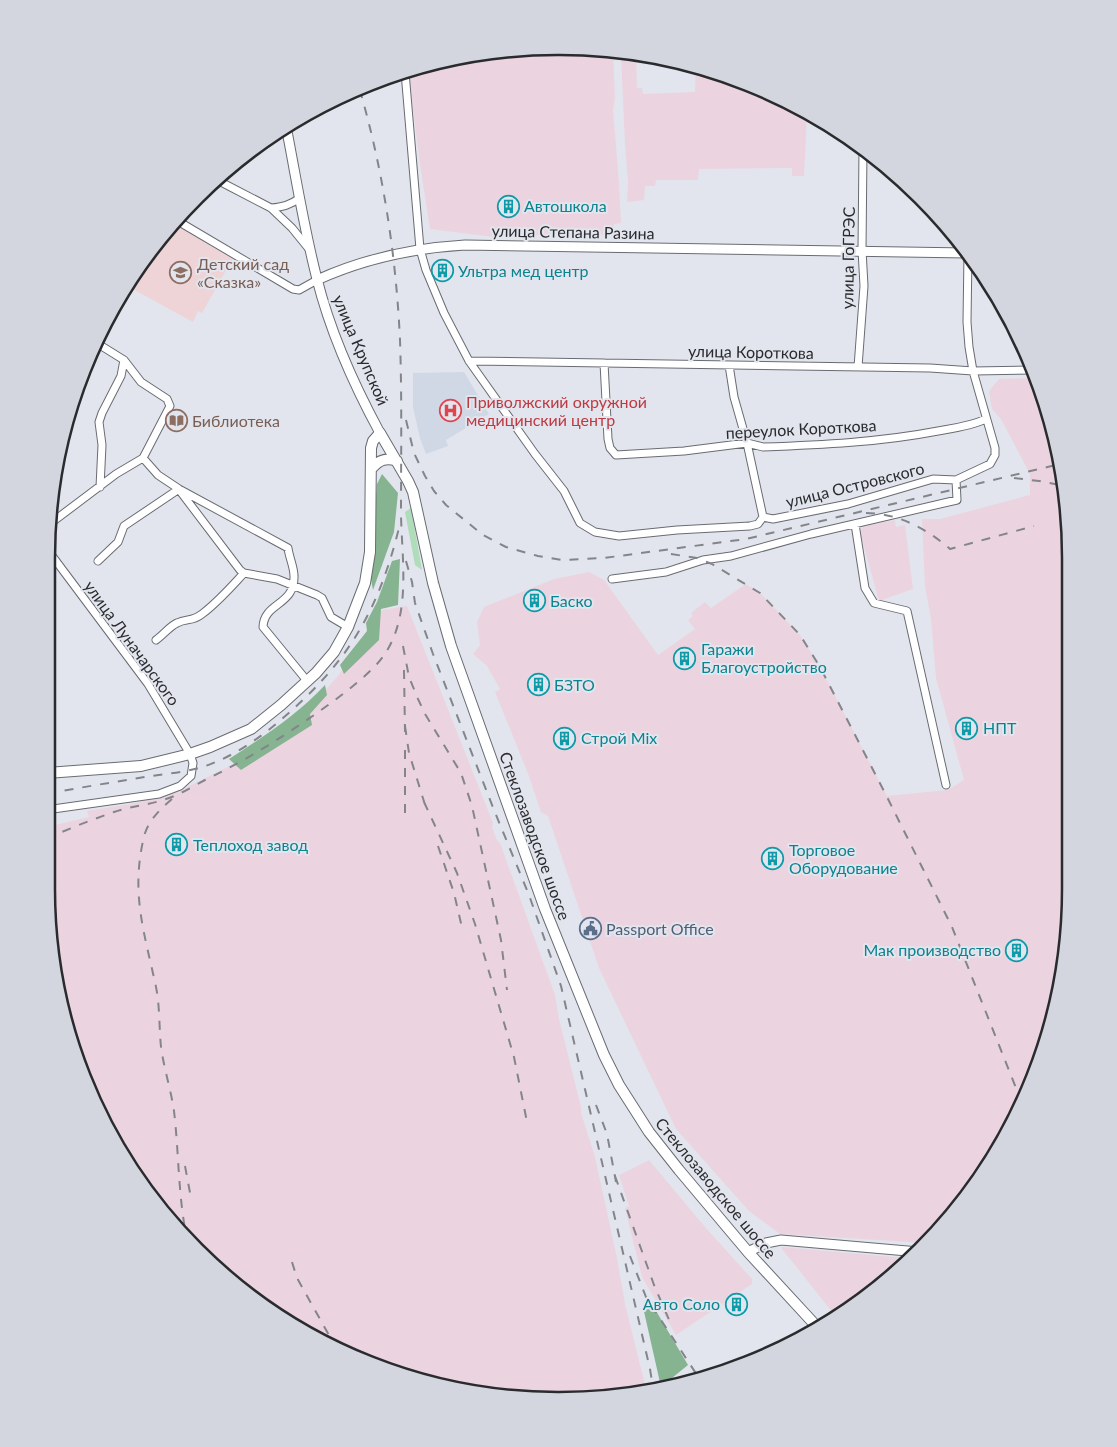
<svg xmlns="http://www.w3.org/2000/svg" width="1117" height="1447" font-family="Lato,sans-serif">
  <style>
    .built { fill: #d1d8e5 }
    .industrial { fill: #ebd4e0 }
    .education { fill: #efd4d7 }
    .green { fill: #afdcb9 }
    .forest { fill: #86b390 }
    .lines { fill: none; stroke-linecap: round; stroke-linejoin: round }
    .minor-casing { stroke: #686c72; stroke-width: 9 }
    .tertiary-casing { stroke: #686c72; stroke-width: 11 }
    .secondary-casing { stroke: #686c72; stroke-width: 12 }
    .minor { stroke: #fff; stroke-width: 7 }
    .tertiary { stroke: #fff; stroke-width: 9 }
    .secondary { stroke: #fff; stroke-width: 10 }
    .rail { stroke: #83858b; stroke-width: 2; stroke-dasharray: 9 9; stroke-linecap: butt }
    .labels { text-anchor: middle; stroke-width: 4; stroke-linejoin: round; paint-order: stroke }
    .culture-label { font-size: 16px; fill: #0d838f; stroke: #e2e5ed; text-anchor: start }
    .street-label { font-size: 16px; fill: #2a2b2e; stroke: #e2e5ed }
    .education-label { font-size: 16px; fill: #785e54; stroke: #e2e5ed; text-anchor: start }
    .health-label { font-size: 16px; fill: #be3a42; stroke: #e2e5ed; text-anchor: start }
    .service-label { font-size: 16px; fill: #4e5e75; stroke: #e2e5ed; text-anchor: start }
    .rim { fill: none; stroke: #2a2b2e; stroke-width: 2.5 }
  </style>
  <rect width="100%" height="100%" fill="#e2e5ed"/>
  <path class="built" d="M464,372l25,42 -43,26 2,6 -22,8 -6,-16 -7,-31v-34z"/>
  <path class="industrial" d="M559,46l54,6 2,46 -2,11 6,74 2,40 -7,1v11l-56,-1 -64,3 -64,-8 -9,-58 -13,-100 51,-15z
    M621,54h15l1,34h5l1,6 52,-2 1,-25 59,18 52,28 -3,63h-12v-8l-93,1 -1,11h-42l-1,6h-10l-1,14 -17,2 1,-20 -3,-38z
    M1036,378l7,16 23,98v464l-34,128 -47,89 -58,70 -147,-9 -31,-23 -73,-82 -77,-161 -51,-152 -7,-4 -12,-36 -34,-84 5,-3 -13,-23 -14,-12 7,-9 -3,-23 7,-15 70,-28 35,-7 15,8 54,75 37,-26 -7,-9 5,-4 -2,-3 14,-11 6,6 35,-24 14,9 40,42 20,32 67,129 61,-6 16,-10 -28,-102 -5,-59 -6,-33 -3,-67h18l90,-24v-21l-29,-55 -9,-10 -3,-18 10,-12z
    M895,520l1,7 9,-2 8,64 -34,12 -19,-69 3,-6z
    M407,606l86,217 -1,4 5,13 3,3 55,152 4,24 22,88v6l14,44 22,101 8,46 20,81 -9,2 1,3 -78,11 -133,-18 -123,-51 -107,-81 -81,-106 -51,-124 -18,-132v-62l43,-10 -2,-6 49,-8 41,-11 59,-29 75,-56 26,-30 25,-34 20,-33z
    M649,1160l56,67 47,52v5l-76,51 -34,-58 -17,-69 4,-2 -10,-31z
    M782,1247l112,10 17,1 -74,60 -55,-69z"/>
  <path class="education" d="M174,222l60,34 -32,57 -4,-2 -5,11 -66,-36 25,-39z"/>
  <path class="green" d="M411,508l11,62 -7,-5 -10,-53z"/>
  <path class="forest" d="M382,474l16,19 -4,39 -21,58 -3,-16 7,-90z
    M400,559l-2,46 -17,4 -2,31 -35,34 -4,-9 27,-34 -1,-8 11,-21 15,-41z
    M325,685l2,10 -17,19 2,11 -71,45 -12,-11c34,-22 68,-44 96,-74z
    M649,1299l39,66 -21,17v4l-6,1 -18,-80z"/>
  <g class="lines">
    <defs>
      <path id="minor" d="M405,72l15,177 6,21 18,43 25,48 66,93 29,37 16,32 15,9 24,4 58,-6 73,-4 8,-2 5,-7
        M217,180l54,28 21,20 17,21
        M271,208c12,-1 19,-3 29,-10
        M176,220l117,69 6,1 18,-10
        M469,361l461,7 43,3 59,-1
        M604,363l4,76 2,9 6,7 68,-4 63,-8 16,4c58,-2 118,-5 175,-16 17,-3 33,-5 48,-12
        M729,365l5,32 13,46 16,74
        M858,367l6,-81 -2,-36 1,-101
        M143,458l15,17 21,14 109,59c1,9 6,19 6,28 1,30 -30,26 -31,51l45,55
        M100,487l2,-42 -3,-23 3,-9 19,-37 3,-16
        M180,491l60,79 4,3
        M763,517l10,2 75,-15 85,-25 23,1 34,-16 5,-9v-7l-22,-77 -4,-24 -2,-25 1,-68
        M855,524l10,64 9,15 33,8 39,174
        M47,526l69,-52 27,-16 27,-52 -3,-7 -26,-17 -17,-22 -29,-18
        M98,561l20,-19 6,-16 55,-37
        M244,573l33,6 40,16 5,3 9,19 17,10
        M612,579l54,-7 37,-12 28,-4 80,-22 146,-34 -1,-20
        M156,640c7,-5 14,-14 21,-17 10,-5 15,-1 25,-9 16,-12 29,-27 42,-41
        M46,810l113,-16 21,-8 11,-10 2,-13 -3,-9 -42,-70 -101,-135"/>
      <path id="tertiary" d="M286,126c10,51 18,103 31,153 13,52 37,106 63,154
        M317,280c46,-21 98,-32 148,-35l502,8
        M748,1252l18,-9 15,-3 138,12"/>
      <path id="secondary" d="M372,468c7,-8 14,-11 25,-7
        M47,773l94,-7 49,-12 20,-7 41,-18 30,-24 35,-32 18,-21 14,-25 17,-44 5,-31 1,-104 2,-7 7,-8 28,48 5,11 20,91 18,63 94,263 59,146 15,30 30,47 30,38 69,82 71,77"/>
    </defs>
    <use href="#minor" class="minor-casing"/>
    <use href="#tertiary" class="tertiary-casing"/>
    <use href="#secondary" class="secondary-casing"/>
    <use href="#minor" class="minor"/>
    <use href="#tertiary" class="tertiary"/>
    <use href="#secondary" class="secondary"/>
    <path class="rail" d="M406,420l8,33 11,23 9,15 12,14 37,30 23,12 32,9 24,4 42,-2 142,-19 314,-75
      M1014,478l25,3 26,5
      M866,513c32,0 61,16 84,36l84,-23
      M671,554l26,4 15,6 48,29 40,42 20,32 67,130 65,130 70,176
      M406,561l6,21 3,21 18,51 61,156 35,85 32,91 89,383 3,19
      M403,646l6,31 9,22 7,15 36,59 11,33 29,134 6,50
      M404,670l1,62
      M405,726l4,27 17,55
      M405,750v64
      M47,794c34,-7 69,-12 104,-18 16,-2 33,-4 48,-8 31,-9 60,-29 84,-50 65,-56 95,-106 116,-190
      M172,799c-14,12 -26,24 -29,42 -12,55 2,94 13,146 4,20 3,41 5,60 3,22 10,43 13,64 5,42 4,86 13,128
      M424,802l33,71 18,51 39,133 13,65
      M46,839c22,-10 45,-19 68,-27 17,-6 35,-7 52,-13 13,-4 26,-12 39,-19 40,-19 76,-42 112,-67 21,-15 42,-30 60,-49 36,-40 25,-100 24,-149 0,-58 1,-117 -1,-175 -4,-85 -17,-171 -41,-253
      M438,846l16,47 9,39
      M596,1105l11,29 9,48
      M185,1166l6,32
      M615,1176l39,109 16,37
      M630,1256l16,41 51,78
      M292,1262l5,16 38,68"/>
  </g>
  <defs>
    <symbol id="building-ring" viewBox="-11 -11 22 22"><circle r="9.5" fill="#e2e5ed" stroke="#0f9aa8" stroke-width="1.5"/><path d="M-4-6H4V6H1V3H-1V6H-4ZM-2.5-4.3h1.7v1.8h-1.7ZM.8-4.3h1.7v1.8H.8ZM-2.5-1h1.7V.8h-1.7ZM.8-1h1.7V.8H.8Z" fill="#0f9aa8"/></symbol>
    <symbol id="school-ring" viewBox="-11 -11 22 22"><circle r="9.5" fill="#e2e5ed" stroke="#8d6e63" stroke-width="1.5"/><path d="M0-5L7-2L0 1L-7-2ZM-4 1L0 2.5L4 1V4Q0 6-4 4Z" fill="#8d6e63"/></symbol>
    <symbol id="hospital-ring" viewBox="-11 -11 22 22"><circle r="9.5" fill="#e2e5ed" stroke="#e0444e" stroke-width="1.5"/><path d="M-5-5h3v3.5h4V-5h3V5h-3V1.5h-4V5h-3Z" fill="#e0444e"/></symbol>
    <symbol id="library-ring" viewBox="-11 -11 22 22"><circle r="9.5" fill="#e2e5ed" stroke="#8d6e63" stroke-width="1.5"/><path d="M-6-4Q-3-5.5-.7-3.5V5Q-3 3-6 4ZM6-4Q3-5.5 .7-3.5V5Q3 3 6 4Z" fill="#8d6e63"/></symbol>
    <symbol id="civic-ring" viewBox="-11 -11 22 22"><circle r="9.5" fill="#e2e5ed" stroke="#5c6f8a" stroke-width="1.5"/><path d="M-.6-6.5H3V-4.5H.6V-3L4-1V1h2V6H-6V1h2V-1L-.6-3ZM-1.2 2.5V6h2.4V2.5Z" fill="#5c6f8a"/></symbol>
  </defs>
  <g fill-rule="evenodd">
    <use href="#building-ring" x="496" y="194" width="25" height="25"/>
    <use href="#building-ring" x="430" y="258" width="25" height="25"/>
    <use href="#school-ring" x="168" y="260" width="25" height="25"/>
    <use href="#hospital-ring" x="438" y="398" width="25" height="25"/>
    <use href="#library-ring" x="164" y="408" width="25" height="25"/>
    <use href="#building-ring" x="522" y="588" width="25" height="25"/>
    <use href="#building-ring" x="672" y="646" width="25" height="25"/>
    <use href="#building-ring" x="526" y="672" width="25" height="25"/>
    <use href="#building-ring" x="954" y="716" width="25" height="25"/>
    <use href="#building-ring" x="552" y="726" width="25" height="25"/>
    <use href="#building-ring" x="164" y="832" width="25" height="25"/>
    <use href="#building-ring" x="760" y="846" width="25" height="25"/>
    <use href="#civic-ring" x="578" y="916" width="25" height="25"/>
    <use href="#building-ring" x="1004" y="938" width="25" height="25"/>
    <use href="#building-ring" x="724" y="1292" width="25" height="25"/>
  </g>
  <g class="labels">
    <g class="culture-label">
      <text x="524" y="212">Автошкола</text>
      <text x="458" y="277">Ультра мед центр</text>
      <text x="550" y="607">Баско</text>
      <text x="701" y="655">Гаражи<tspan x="701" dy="18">Благоустройство</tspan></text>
      <text x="554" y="691">БЗТО</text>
      <text x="983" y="734">НПТ</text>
      <text x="581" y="744">Строй Mix</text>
      <text x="193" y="851">Теплоход завод</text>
      <text x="789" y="856">Торговое<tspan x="789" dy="18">Оборудование</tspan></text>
      <text x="1001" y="956" text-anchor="end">Мак производство</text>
      <text x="720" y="1310" text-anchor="end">Авто Соло</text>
    </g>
    <g class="street-label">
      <text transform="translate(573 232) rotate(1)" y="6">улица Степана Разина</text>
      <text transform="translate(848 258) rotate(-89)" y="6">улица ГоГРЭС</text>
      <text transform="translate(361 350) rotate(67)" y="6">улица Крупской</text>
      <text transform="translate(751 352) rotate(1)" y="6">улица Короткова</text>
      <text transform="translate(801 429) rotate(-3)" y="6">переулок Короткова</text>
      <text transform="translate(855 485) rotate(-14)" y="6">улица Островского</text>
      <text transform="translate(132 643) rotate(54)" y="6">улица Луначарского</text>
      <text transform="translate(535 836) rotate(70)" y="6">Стеклозаводское шоссе</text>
      <text transform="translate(716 1188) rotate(50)" y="6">Стеклозаводское шоссе</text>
    </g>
    <g class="education-label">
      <text x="197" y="270">Детский сад<tspan x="197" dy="18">«Сказка»</tspan></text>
      <text x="192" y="427">Библиотека</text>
    </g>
    <g class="health-label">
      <text x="466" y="408">Приволжский окружной<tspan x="466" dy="18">медицинский центр</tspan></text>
    </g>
    <g class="service-label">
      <text x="606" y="935">Passport Office</text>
    </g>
  </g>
  <path d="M0 0H1117V1447H0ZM558 55H559A503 503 0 0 1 1062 558V889A503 503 0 0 1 559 1392H558A503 503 0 0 1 55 889V558A503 503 0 0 1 558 55Z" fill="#d3d6de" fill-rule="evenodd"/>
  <path class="rim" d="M558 55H559A503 503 0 0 1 1062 558V889A503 503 0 0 1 559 1392H558A503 503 0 0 1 55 889V558A503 503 0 0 1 558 55Z"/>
</svg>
